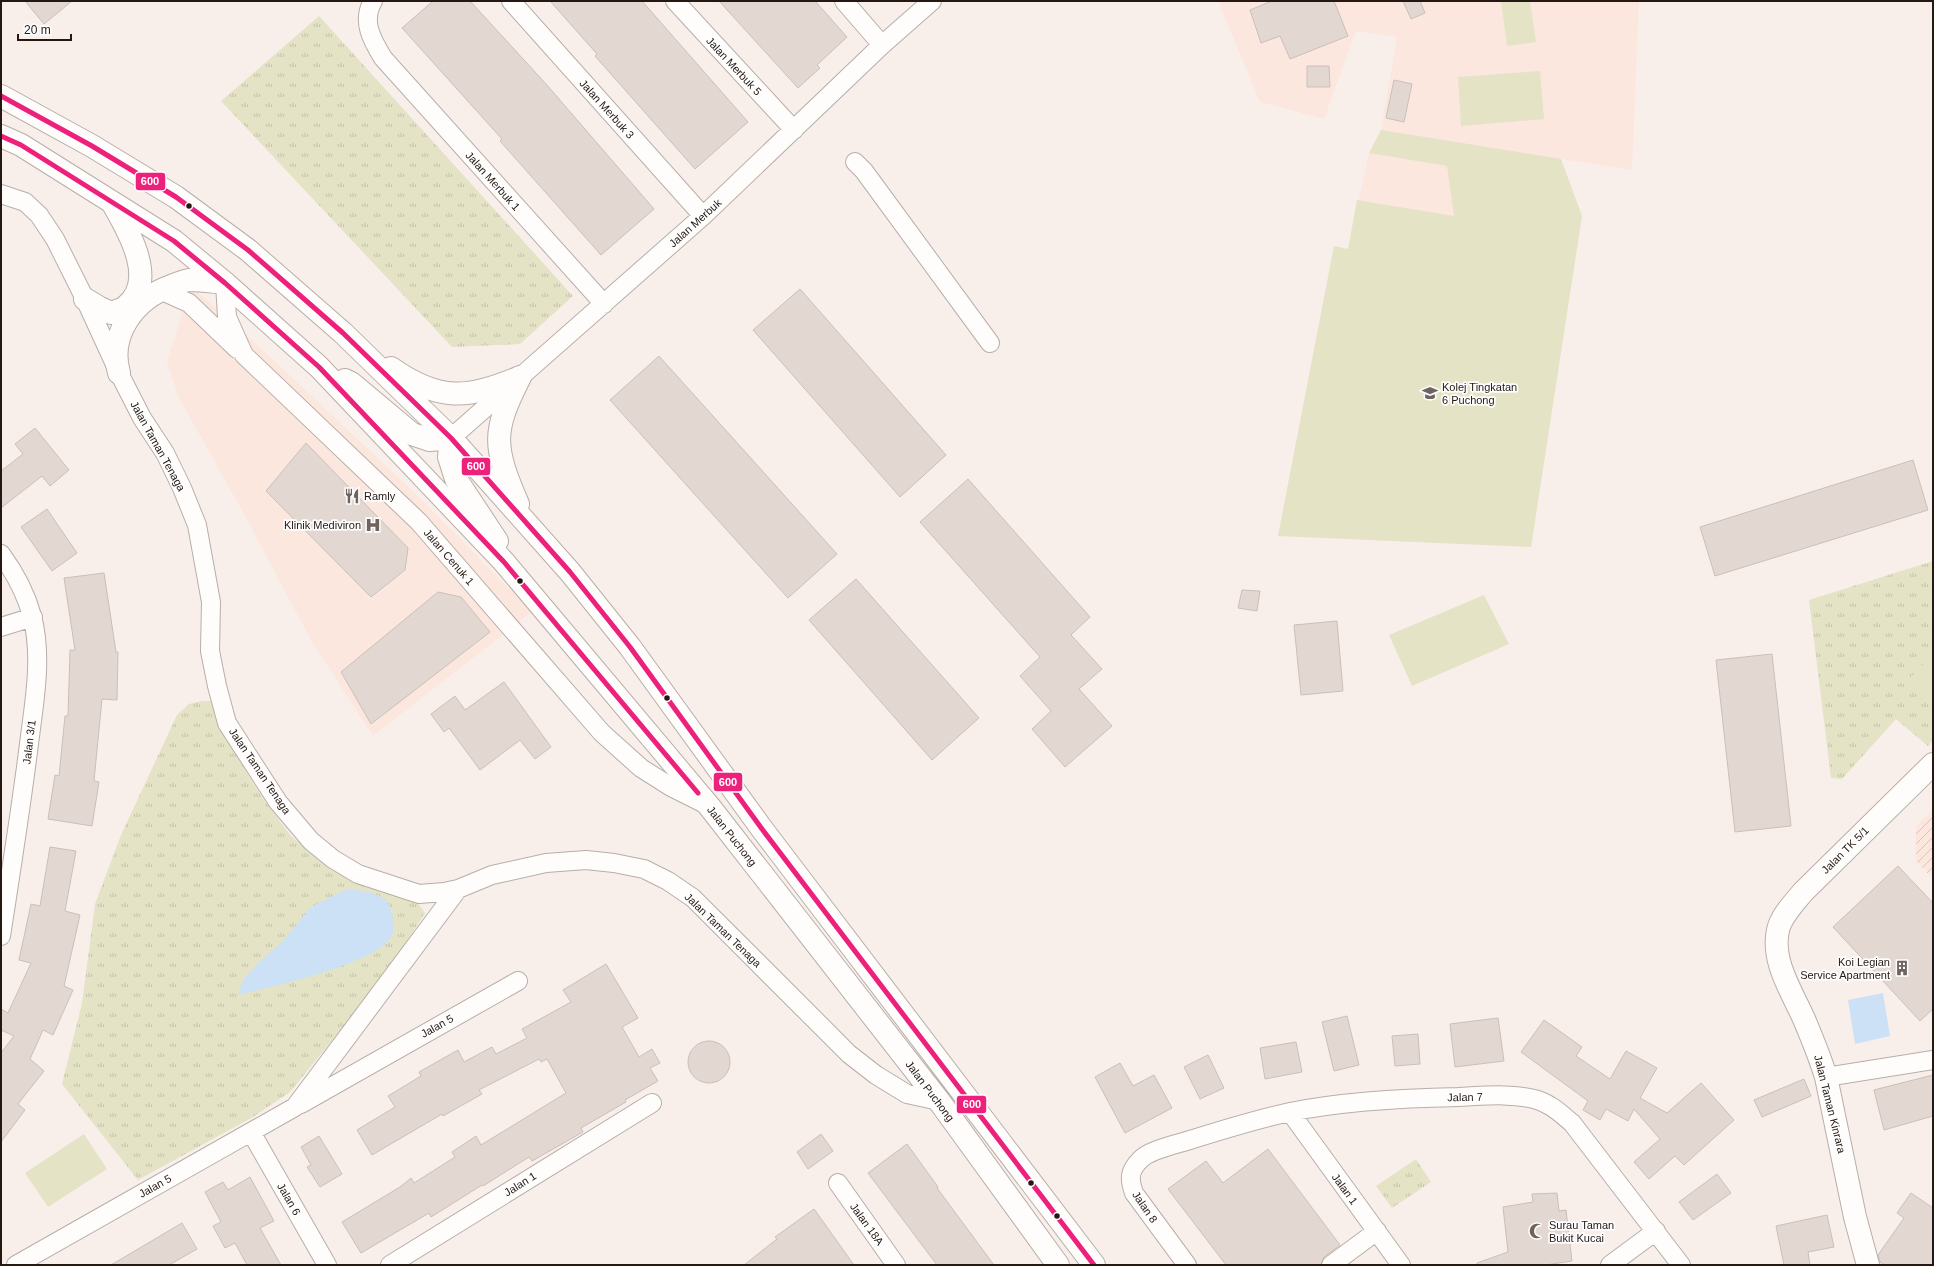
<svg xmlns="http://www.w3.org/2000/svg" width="1934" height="1266" font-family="Helvetica,sans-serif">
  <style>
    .built { fill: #fbe7de }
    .industrial { fill: url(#industrial-furrows) }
    .park { fill: url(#park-tufts) }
    .pitch { fill: #e4e3c6 }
    .water { fill: #cce0f6 }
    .building { fill: #e3d7d2; stroke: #cabfba }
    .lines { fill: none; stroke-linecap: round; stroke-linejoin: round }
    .minor-casing { stroke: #b8aea8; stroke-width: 20 }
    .tertiary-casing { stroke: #b8aea8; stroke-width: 24 }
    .primary-casing { stroke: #b8aea8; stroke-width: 24 }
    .minor { stroke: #fefdfc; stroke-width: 18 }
    .tertiary { stroke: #fefdfc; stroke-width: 22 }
    .primary { stroke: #fefdfc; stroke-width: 22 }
    .bus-1-casing { stroke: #fefefe; stroke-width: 8 }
    .bus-1 { stroke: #ed207b; stroke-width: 5 }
    .bus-dot { fill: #251812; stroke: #fefefe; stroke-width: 1.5 }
    .labels { text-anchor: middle; stroke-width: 3.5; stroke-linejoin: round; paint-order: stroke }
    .street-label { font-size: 11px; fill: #251812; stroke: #fefefe }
    .poi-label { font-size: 11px; fill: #251812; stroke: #fefefe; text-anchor: start }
    .line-badge { stroke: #fefefe; stroke-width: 1.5 }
    .badge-label { font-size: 11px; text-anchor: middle; font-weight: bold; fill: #fff }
  </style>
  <defs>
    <pattern id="industrial-furrows" width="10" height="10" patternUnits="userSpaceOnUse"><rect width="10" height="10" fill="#fbe7de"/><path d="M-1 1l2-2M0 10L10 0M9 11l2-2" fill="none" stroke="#d7c5bd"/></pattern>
    <pattern id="park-tufts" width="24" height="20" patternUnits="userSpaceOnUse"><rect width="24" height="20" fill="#e4e3c6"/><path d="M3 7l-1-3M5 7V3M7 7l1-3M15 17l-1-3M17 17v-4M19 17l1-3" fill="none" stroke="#c3c2a9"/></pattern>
  </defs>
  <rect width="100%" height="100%" fill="#f8efeb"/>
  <path class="built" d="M1218,1h421l-7,169 -71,-11 21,57 -51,331 -253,-11 56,-290 14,3 21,-96 12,-23 16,-93 -41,-6 -32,88 -64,-17z
    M191,286l58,51 167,157 116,118 -159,124 -60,-92 -68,-128 -66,-118 -12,-36z"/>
  <path class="industrial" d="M1933,809v70l-17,-18v-35z"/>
  <path class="park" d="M319,16l254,280 -53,48 -68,3 -231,-246z
    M1933,561v179l-5,6 -32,-27 -54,60 -11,-1 -22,-178z
    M201,701h11l5,21 19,33 28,45 27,36 38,32 39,17 49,17 8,11 -39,61 -96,118 -37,25 -115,63 -76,-96 20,-81 13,-99 26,-69 56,-120 12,-11z
    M1416,1159l15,23 -39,26 -16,-22z"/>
  <path class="pitch" d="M1501,1h29l6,41 -29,4z
    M1540,71l4,48 -83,7 -3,-49z
    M1381,130l180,29 21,57 -51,331 -253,-11 56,-290 14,3 9,-49 97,16 -7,-50 -78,-13z
    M1484,595l25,49 -97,42 -23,-51z
    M1933,654v45l-22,-22z
    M84,1134l23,35 -59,38 -23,-34z"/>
  <path class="water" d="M347,889l23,3 17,8c4,10 9,20 6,32 -6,31 -126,55 -155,63l5,-15 15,-17 24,-21 29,-35z
    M1883,993l7,43 -35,8 -7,-44z"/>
  <path class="building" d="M25,1h47l-28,23z
    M433,1h37l76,83 108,125 -53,46 -101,-114 2,-2 -100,-111z
    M550,1h92l106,121 -53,47 -100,-113 2,-2z
    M719,1h96l32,36 -30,28 3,3 -22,20z
    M1272,1h62l14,35 -58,23 -10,-23 -19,7 -11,-33z
    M1403,1h17l5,12 -14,6z
    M1307,66h22l1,21h-23z
    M1394,80l18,4 -8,38 -18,-4z
    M800,289l146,166 -46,42 -147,-167z
    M659,356l178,198 -49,44 -178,-198z
    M35,428l34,42 -19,16 -8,-10 -41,32v-37l22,-17 -8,-10z
    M306,443l102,105 -3,22 -34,27 -105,-106z
    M1913,460l15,50 -213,66 -15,-49z
    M968,479l122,138 -19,18 31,34 -23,20 33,37 -47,41 -33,-38 19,-18 -31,-35 20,-19 -120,-135z
    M47,509l30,44 -25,18 -31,-44z
    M104,573l12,79h2l-1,48 -15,-1 -8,82 5,1 -7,44 -44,-7 7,-44 4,1 6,-60h3l2,-66h5l-11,-72z
    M856,579l123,139 -47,42 -123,-140z
    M1242,590l18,1 -3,20 -19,-3z
    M438,592l23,5 29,35 -119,92 -30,-52z
    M1337,621l6,70 -42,4 -7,-70z
    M1772,654l19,172 -56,6 -19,-172z
    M504,682l47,65 -16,12 -15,-19 -40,30 -31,-42 -5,4 -13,-18 24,-18 10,14z
    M50,847l26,4 -11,60 15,4 -16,71 9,4 -20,45 -10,-5 -13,29 14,12 -26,33 7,6 -24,32v-89l13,-17 -13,-6v-21l7,4 23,-50 -12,-3 12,-56 9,2z
    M1898,866l35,37v106l-13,12 -87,-94z
    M606,964l32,54 -16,9 17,30 13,-8 8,14 -10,5 8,13 -33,19 1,2 -45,26 2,4 -51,29 -3,-4 -46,29 -1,-1 -51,32 -2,-4 -68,40 -19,-31 58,-35 11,-9 3,5 41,-26 -3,-5 24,-16 5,9 85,-52 -19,-34 -6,3 -2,-3 -60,31 3,4 -39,22 -1,-2 -70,41 -15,-25 38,-23 -7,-11 33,-20 -2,-4 39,-22 6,12 28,-15 4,7 31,-16 -5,-9 49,-27 -8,-12z
    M1347,1016l12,49 -25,6 -12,-49z
    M1498,1018l6,43 -49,6 -5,-43z
    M1544,1020l38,27 -6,9 34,23 16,-28 31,17 -17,30 27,15 34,-30 33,37 -50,45 -9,-9 -26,23 -15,-17 26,-23 -26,-30 -6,12 -22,-12 -6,11 -17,-10 5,-9 -67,-49z
    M1418,1034l2,30 -25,2 -3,-30z
    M688 1062a21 21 0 1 1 42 0a21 21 0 1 1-42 0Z
    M1296,1042l6,30 -37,7 -5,-31z
    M1208,1055l16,33 -24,11 -16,-32z
    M1120,1063l13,23 21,-11 18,33 -47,25 -30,-56z
    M1933,1075v41l-49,14 -10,-40z
    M1804,1079l7,17 -49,21 -8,-17z
    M821,1134l12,17 -25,18 -11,-17z
    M319,1136l23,38 -22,13 -13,-20 4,-2 -10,-18z
    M907,1144l31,43 -1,1 57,77h-57l-69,-92z
    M1268,1149l72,96 -16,12 -3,8h-95l-58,-76 38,-28 17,22z
    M1717,1174l14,19 -38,27 -14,-18z
    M250,1177l24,44 -14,7 21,37h-34l-12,-22 -10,5 -12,-22 8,-4 -16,-30 18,-10 5,8z
    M1557,1193l2,18 7,-1 6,51 -26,4h-69v-2l31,-11 -5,-45 30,-5 -1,-8z
    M1911,1193l22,15v57h-49l-4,-3 -2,-7 26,-37 -7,-5z
    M814,1209l40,56h-110l33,-26 -2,-2z
    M1827,1215l7,32 -26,5 2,13h-26l-8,-39z
    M182,1223l15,26 -28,16h-58z"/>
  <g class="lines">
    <defs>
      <path id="minor" d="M373,1c-12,20 -1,39 10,57l221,246
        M511,1l192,215
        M675,1l119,129
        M844,1l38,44
        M855,162l9,9 126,172
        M1,194l24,8 14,13 16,24 30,60 34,74 23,45 23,35 17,35 15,37 14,77 -1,49 7,35 10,37 51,79 33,39 22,18 25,15 61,20 25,-2 14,-3 34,-14 54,-12 40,-3 28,3 30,6 24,12 25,17 156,156 27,21 31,19 32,7
        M225,283l2,34 17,38 175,167 183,211 39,35 30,19 36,18
        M160,290l29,13 48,46
        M451,438l252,-222 179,-171 50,-44
        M1,554c14,19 25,40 31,62 11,41 2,87 -3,128 -8,64 -18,128 -28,192
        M1,627l32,-10
        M1826,1077l107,-17
        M301,1104l217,-123
        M1290,1112l111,153
        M251,1132l76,133
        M838,1183l58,82
        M16,1265l279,-158 163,-218
        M390,1265l262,-162
        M1187,1265l-53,-72c-5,-14 -5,-22 6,-33 10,-11 39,-16 53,-21 32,-10 64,-20 97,-27 55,-11 112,-14 168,-15 25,-1 52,-4 76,2 16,4 26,14 38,24l109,142
        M1331,1265l46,-34
        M1610,1265l46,-34"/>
      <path id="tertiary" d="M1868,1265l-13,-48 -29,-140c-6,-20 -14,-39 -22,-58 -12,-27 -33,-58 -26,-89 3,-14 16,-27 25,-38l130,-128"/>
      <path id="primary" d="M1,96l91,50 84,51 72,53 95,83 108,105 119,134 60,75 132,182 332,436
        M1,136l20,9 153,96 51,42 94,84 185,195 205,244 230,295 119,164
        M85,299l15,9 11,5c4,-2 11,-3 14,-6 34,-25 3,-77 -12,-103
        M391,368c48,34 78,31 129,9
        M119,373c-11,-39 16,-74 52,-87 6,-2 12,-5 18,-6 12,0 25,2 36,3
        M345,380l6,3 61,51 18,6 21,-2
        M451,438l-2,19 7,22 41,62
        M518,504c-25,-58 -26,-72 2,-127"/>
    </defs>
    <use href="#minor" class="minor-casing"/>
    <use href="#tertiary" class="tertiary-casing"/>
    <use href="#primary" class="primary-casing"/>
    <use href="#minor" class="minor"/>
    <use href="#tertiary" class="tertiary"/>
    <use href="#primary" class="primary"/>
    <defs>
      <path id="bus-1" d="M1,96l91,50 84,51 72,53 95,83 108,105 119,134 60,75 132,182 332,436
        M1,136l20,9 153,96 51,42 94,84 185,195 194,231"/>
    </defs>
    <use href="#bus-1" class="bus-1-casing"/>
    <use href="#bus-1" class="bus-1"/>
  </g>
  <defs>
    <symbol id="university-bare" viewBox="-9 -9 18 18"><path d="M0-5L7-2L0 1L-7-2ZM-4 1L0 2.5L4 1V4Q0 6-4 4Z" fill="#6f635e" stroke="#fefefe" stroke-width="2.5" paint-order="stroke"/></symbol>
    <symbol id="restaurant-bare" viewBox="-9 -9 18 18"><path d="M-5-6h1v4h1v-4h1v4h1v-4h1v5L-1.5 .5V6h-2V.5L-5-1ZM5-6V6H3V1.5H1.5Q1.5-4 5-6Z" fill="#6f635e" stroke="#fefefe" stroke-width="2.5" paint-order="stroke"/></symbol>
    <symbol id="hospital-bare" viewBox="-9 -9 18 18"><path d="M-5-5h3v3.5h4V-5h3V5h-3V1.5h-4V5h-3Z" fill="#6f635e" stroke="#fefefe" stroke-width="2.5" paint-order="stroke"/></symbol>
    <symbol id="building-bare" viewBox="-9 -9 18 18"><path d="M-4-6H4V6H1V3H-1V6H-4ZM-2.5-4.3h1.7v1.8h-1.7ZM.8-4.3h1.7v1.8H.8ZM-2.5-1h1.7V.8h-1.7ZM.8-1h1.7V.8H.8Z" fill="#6f635e" stroke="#fefefe" stroke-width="2.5" paint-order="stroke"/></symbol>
    <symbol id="mosque-bare" viewBox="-9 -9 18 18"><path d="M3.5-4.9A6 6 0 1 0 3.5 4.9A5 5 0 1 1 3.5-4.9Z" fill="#6f635e" stroke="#fefefe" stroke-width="2.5" paint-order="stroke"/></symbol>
  </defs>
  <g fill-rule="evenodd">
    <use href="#university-bare" x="1419" y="382" width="22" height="22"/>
    <use href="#restaurant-bare" x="341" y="485" width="22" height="22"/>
    <use href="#hospital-bare" x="362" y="514" width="22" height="22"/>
    <use href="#building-bare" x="1891" y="957" width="22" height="22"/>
    <use href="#mosque-bare" x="1526" y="1220" width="22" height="22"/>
  </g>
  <g class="bus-dot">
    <circle cx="189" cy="206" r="3.5"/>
    <circle cx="520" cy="581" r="3.5"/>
    <circle cx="667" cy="698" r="3.5"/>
    <circle cx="1031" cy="1183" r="3.5"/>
    <circle cx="1057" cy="1216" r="3.5"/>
  </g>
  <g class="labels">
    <g class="street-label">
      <text transform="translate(734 66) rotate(47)" y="4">Jalan Merbuk 5</text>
      <text transform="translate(607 109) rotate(48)" y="4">Jalan Merbuk 3</text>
      <text transform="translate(493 181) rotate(48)" y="4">Jalan Merbuk 1</text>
      <text transform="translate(695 223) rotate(-42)" y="4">Jalan Merbuk</text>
      <text transform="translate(158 446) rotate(61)" y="4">Jalan Taman Tenaga</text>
      <text transform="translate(449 557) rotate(49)" y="4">Jalan Cenuk 1</text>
      <text transform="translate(29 742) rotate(-83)" y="4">Jalan 3/1</text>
      <text transform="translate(260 771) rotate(56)" y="4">Jalan Taman Tenaga</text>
      <text transform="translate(732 836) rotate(52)" y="4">Jalan Puchong</text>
      <text transform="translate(1845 850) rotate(-45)" y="4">Jalan TK 5/1</text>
      <text transform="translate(723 930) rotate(44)" y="4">Jalan Taman Tenaga</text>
      <text transform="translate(437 1026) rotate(-29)" y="4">Jalan 5</text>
      <text transform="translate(930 1091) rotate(53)" y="4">Jalan Puchong</text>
      <text transform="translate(1465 1097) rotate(-1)" y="4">Jalan 7</text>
      <text transform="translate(1830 1104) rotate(76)" y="4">Jalan Taman Kinrara</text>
      <text transform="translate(520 1184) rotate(-32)" y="4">Jalan 1</text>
      <text transform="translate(155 1186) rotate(-29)" y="4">Jalan 5</text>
      <text transform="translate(1345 1189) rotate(54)" y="4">Jalan 1</text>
      <text transform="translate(289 1199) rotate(60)" y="4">Jalan 6</text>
      <text transform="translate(1145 1207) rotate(56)" y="4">Jalan 8</text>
      <text transform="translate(867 1224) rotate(54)" y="4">Jalan 18A</text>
    </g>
    <g class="poi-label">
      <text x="1442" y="391">Kolej Tingkatan<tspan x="1442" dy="13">6 Puchong</tspan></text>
      <text x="364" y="500">Ramly</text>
      <text x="361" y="529" text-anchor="end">Klinik Mediviron</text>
      <text x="1890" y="966" text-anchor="end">Koi Legian<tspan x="1890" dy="13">Service Apartment</tspan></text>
      <text x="1549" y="1229">Surau Taman<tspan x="1549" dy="13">Bukit Kucai</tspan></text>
    </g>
  </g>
  <g class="line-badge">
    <rect x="135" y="172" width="31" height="19" rx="4" fill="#ed207b"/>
    <rect x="461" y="457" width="30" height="19" rx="4" fill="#ed207b"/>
    <rect x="713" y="772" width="30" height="20" rx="4" fill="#ed207b"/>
    <rect x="956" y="1095" width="31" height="19" rx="4" fill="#ed207b"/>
  </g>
  <g class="badge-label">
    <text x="150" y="185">600</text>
    <text x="476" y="470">600</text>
    <text x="728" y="786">600</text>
    <text x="972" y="1108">600</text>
  </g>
  <rect width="1934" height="1266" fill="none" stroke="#251812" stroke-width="4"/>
  <path d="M18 34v6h53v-6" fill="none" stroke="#251812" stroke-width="2"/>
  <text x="24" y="34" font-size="12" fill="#251812" stroke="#fefefe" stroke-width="3" paint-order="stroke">20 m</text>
</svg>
